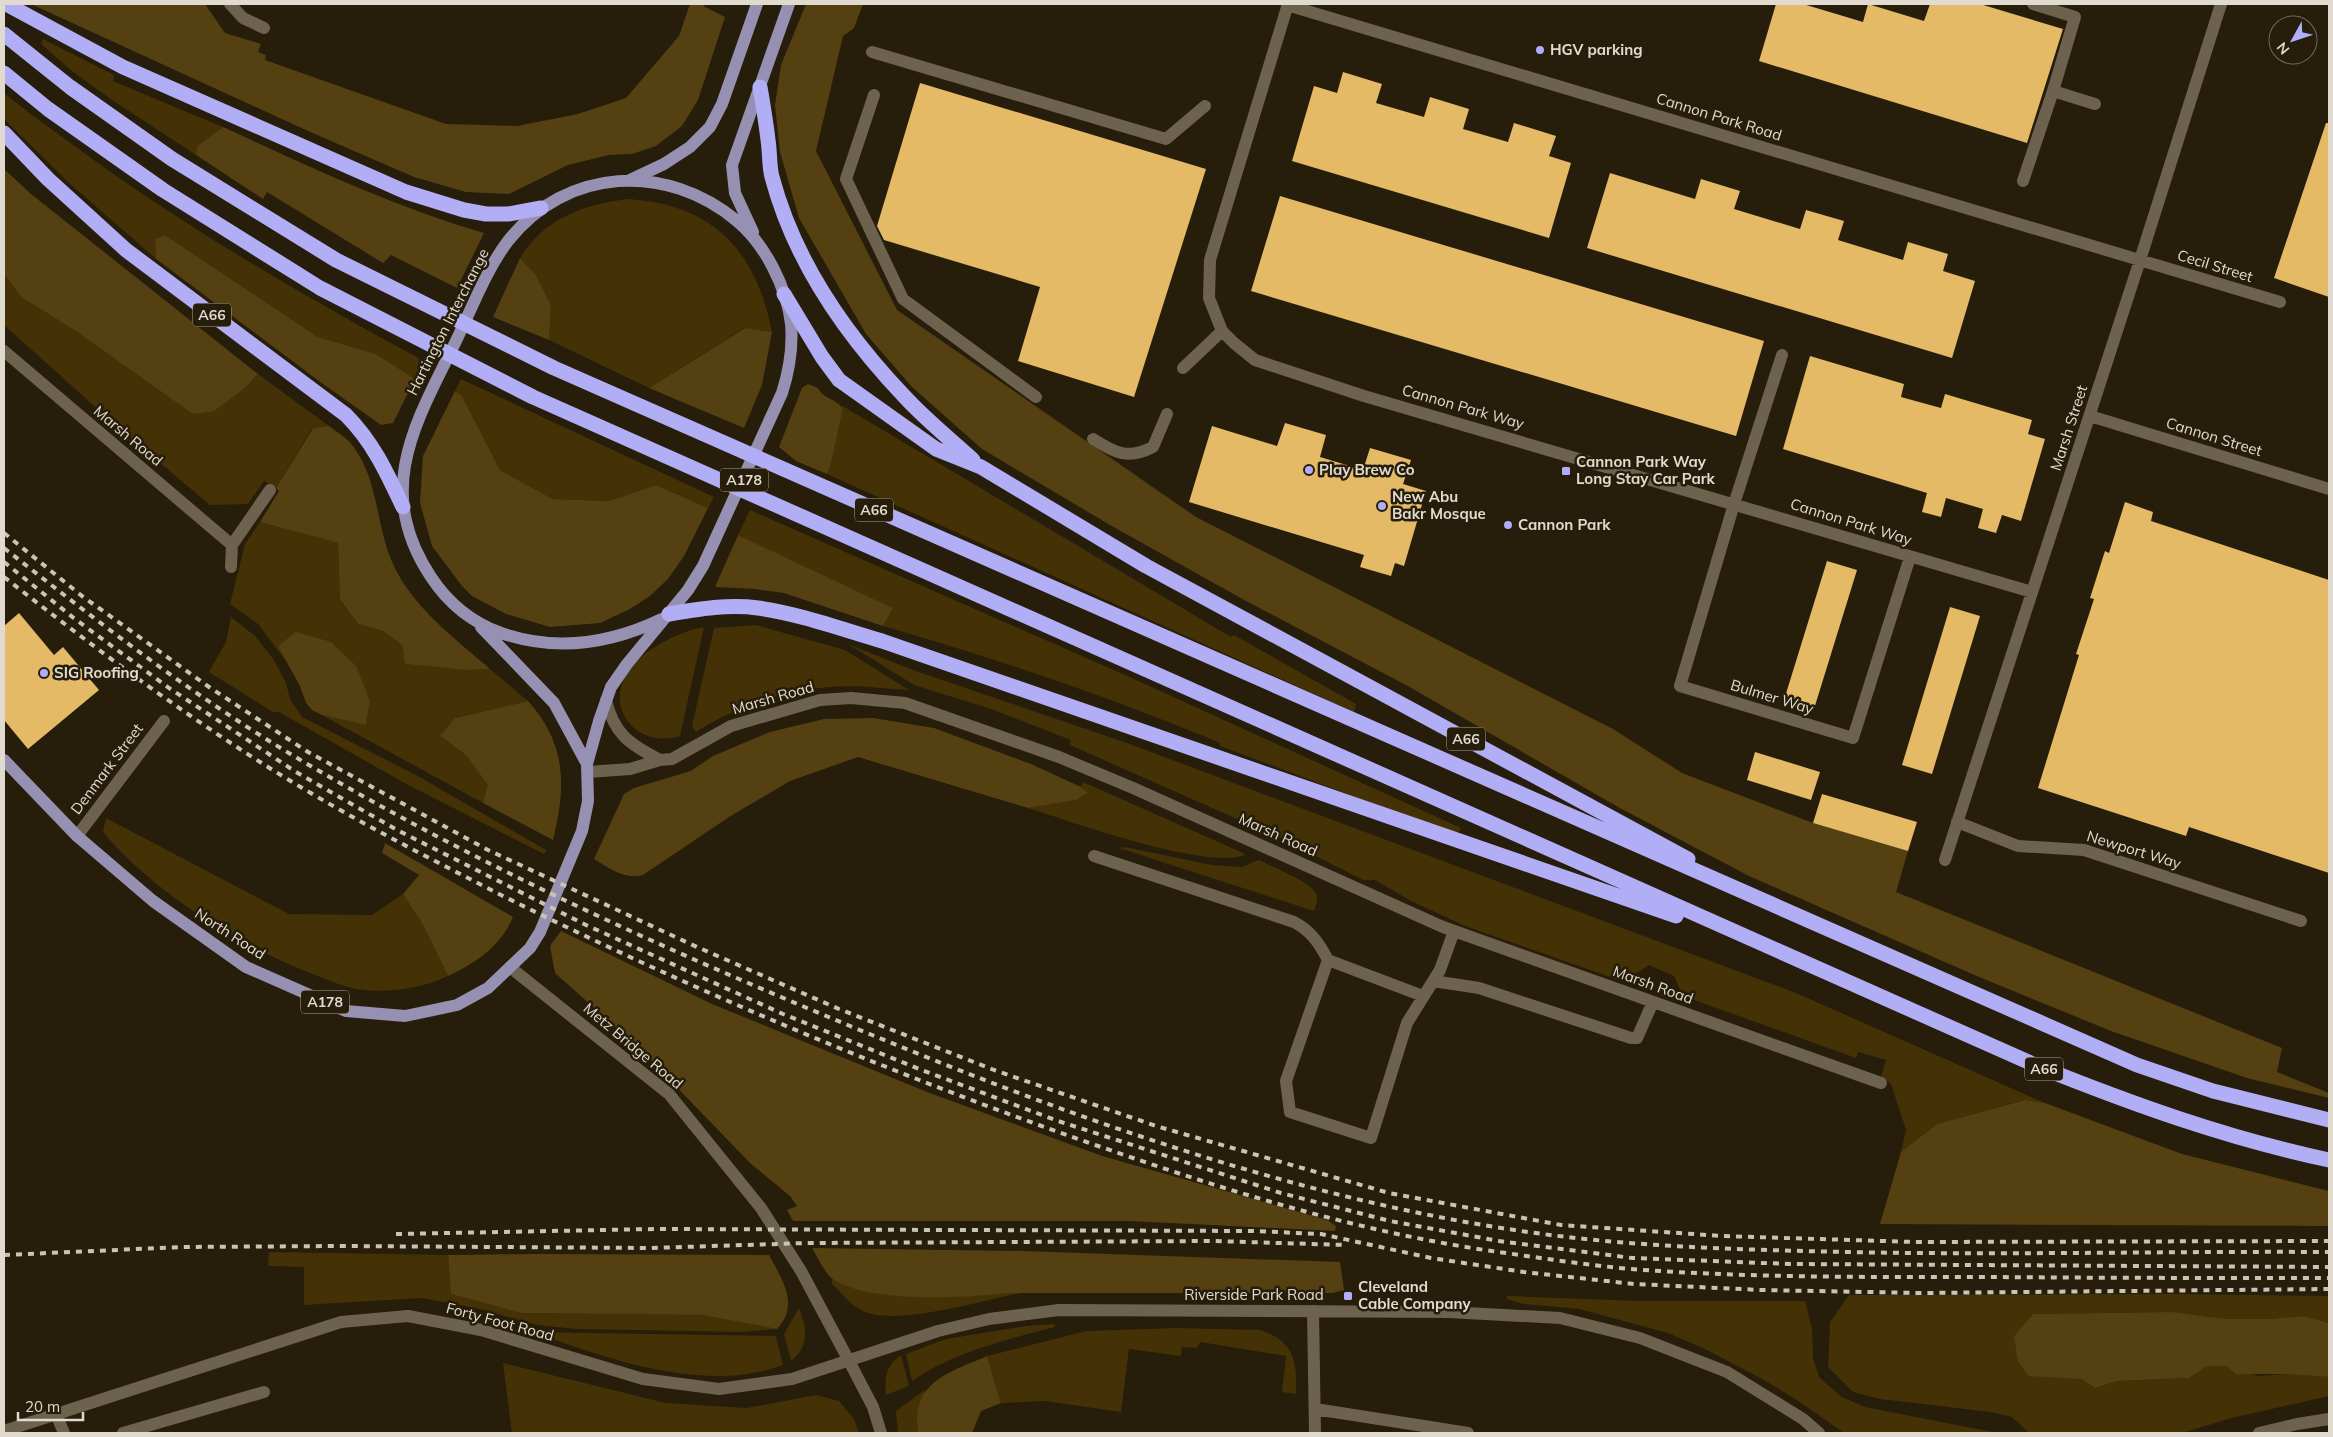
<svg xmlns="http://www.w3.org/2000/svg" width="2333" height="1437" font-family="Mulish,sans-serif">
  <style>
    .green { fill: #443105 }
    .forest { fill: #554012 }
    .building { fill: #e4ba67 }
    .lines { fill: none; stroke-linecap: round; stroke-linejoin: round }
    .minor { stroke: #6d624d; stroke-width: 12 }
    .major { stroke: #9690b2; stroke-width: 12 }
    .highway { stroke: #b1aef5; stroke-width: 15 }
    .rail { stroke: #cac4b7; stroke-width: 4; stroke-dasharray: 6 6; stroke-linecap: butt }
    .poi-dot { fill: #b1adfa; stroke: #261d0a; stroke-width: 2 }
    .labels { text-anchor: middle; stroke-width: 5; stroke-linejoin: round; paint-order: stroke }
    .shield { fill: #261d0a; stroke: #a9a294; stroke-width: 1 }
    .shield-label { font-size: 14px; font-weight: bold; fill: #e1dbcf }
    .poi-label { font-size: 15px; font-weight: bold; fill: #e1dbcf; stroke: #261d0a; text-anchor: start }
    .street-label { font-size: 15px; fill: #e1dbcf; stroke: #261d0a }
  </style>
  <rect width="100%" height="100%" fill="#261d0a"/>
  <path class="green" d="M43,39l71,36 -1,6 110,46 -26,19 -1,9 -84,-55 -40,-29 -31,-27z
    M4,93c23,19 48,36 72,54 110,81 228,149 348,214l-9,18 -39,-25 -58,-17 -153,-102 -10,4 1,20 -88,-77 -64,-63z
    M629,199c85,6 127,52 143,133l-28,-4 -95,60 -100,-48 2,-35 -15,-30 -16,-17c25,-40 64,-54 109,-59z
    M4,274l17,23 58,36 166,55 13,-14 71,52 -17,2 -36,60 -12,-7 -16,23 -38,1 -98,-83 -108,-97z
    M461,379l253,118 -6,11 -52,-23 -47,16 -56,-2 -53,-29 -38,-74 -7,-5z
    M841,405l390,232 3,-2 122,69 -2,8 -527,-238 4,-10 12,-55z
    M750,510l384,169 327,149 -4,7 -237,-89v-3c-110,-46 -222,-84 -337,-117l10,-18 -155,-73z
    M260,522l78,21 2,58 18,23 25,7 19,14 3,19 60,6 25,-1 38,32 -73,17 -14,19 26,19 22,29 -6,18 -161,-88 44,10 4,-24 -13,-34 -79,-21 11,19 -31,-41 -28,-20 15,-60z
    M231,617l24,19 19,24 12,23 4,16 12,18 116,59 128,74 -2,4 -136,-69 -129,-73h-6l-64,-40 17,-30z
    M756,625l89,25 64,40c-20,-1 -41,-4 -61,-4 -53,1 -108,18 -152,46l-4,-6 22,-98z
    M704,627l-24,109c-36,12 -71,-18 -57,-55 10,-27 55,-50 81,-54z
    M848,644l65,26 214,73 669,250 249,110 -21,-3 -87,24 -36,28 5,-22 -15,-46 -10,-8 5,-16 -28,-8 -2,6 -173,-62 -9,-20 -25,-11 -15,10 -18,4 -151,-53 -54,-25 -36,-21h-12l-81,-41 -212,-94 1,-5 -80,-31 -77,-24z
    M1083,782l158,70 4,3c-41,15 -172,-33 -217,-47l48,-8 12,-7 -7,-6z
    M106,818l183,96 83,1 31,-21 20,31 25,51c-26,12 -56,17 -85,14 -18,-2 -34,-10 -51,-16 -73,-29 -158,-81 -209,-142z
    M1125,847l87,18 30,2 17,-7c13,7 48,20 56,32 4,7 1,12 -1,19l-195,-63z
    M269,1252l179,3 3,39 70,19 181,2 75,14 -35,3 -166,-3 -39,-4 -61,-17 -55,-10 -117,7v-38l-36,-1z
    M832,1279l16,8 173,6c-37,7 -127,35 -160,17 -11,-6 -20,-17 -29,-26z
    M2172,1294l157,2v28l-26,-8 -34,3h-47l-50,-7 -139,2 -19,22 43,40 24,3 14,9 23,-7 71,-3 18,-12h20l32,10 28,-2 42,3v19l-97,22 -50,15h-153l-17,-16 -22,-5 -110,-13 -27,-7 -25,-25 2,-45 19,-27z
    M1507,1296l134,5h164l7,27 1,30 6,19 23,20 23,10 133,26h-154l-47,-33 -33,-20 -57,-30 -39,-17 -89,-24 -56,-5 -16,-5z
    M799,1308c8,20 11,38 -8,53l-7,-27z
    M1054,1324l1,3c-49,13 -101,25 -143,54l-6,-27 40,-15 80,-13z
    M1176,1328l84,2c35,11 37,32 36,64l-14,-2 4,-36 -86,-14 -3,6 -15,-1 -1,9 -52,-7 -8,63 -76,-11 -44,2 -14,-47 99,-25z
    M533,1332l243,4 7,29c-79,29 -175,-6 -250,-33z
    M901,1355l8,31 -23,9c-2,-17 0,-30 15,-40z
    M503,1363l163,40 81,5 69,-13 23,6 15,18 5,14h-347z
    M926,1389l-8,21v23h-20l-2,-22z"/>
  <path class="forest" d="M31,4h174l20,29 36,11 -3,8 8,3 -1,5 181,64 71,2 61,-12 48,-16 53,-62 11,-32h13l2,3 20,10 -27,83 -16,26 -26,20 -24,8 -23,1 -41,10 -59,29 -43,-2 -52,-15 -106,-46z
    M806,4h57l-9,24 -11,8 -27,115 81,159 299,207 417,212 69,44 131,50 95,28 -12,41 386,156 -5,24 52,21v5l-82,-20 -136,-47 -132,-54 -230,-101 -131,-69 -212,-122 -160,-84 -136,-76 -128,-76 -70,-62 -46,-53 -67,-116 -19,-66 -5,-47 6,-40z
    M223,127c85,39 171,80 261,106l-27,55 -66,-33 -8,8 -116,-71 -4,7 -67,-44 1,-9z
    M4,169l27,25 227,180 -13,14 -31,23 -21,3 -114,-81 -58,-36 -17,-23z
    M165,235l153,102 58,17 39,25 -22,44 -12,2 -58,-41 -167,-125 -1,-20z
    M520,258l16,17 15,30 -2,35 -56,-23z
    M745,328l27,4 -10,53 -18,43 -95,-40z
    M808,384l10,4c5,11 19,11 25,21l-12,55 -4,10 -31,-13 -17,-14 23,-59z
    M455,391l7,5 38,74 53,29 56,2 47,-16 52,23 -24,48 -16,23 -18,17 -20,13 -30,14 -50,4 -44,-13 -34,-18 -10,-10 -30,-40 -12,-43 3,-47z
    M329,426c8,6 18,12 24,20 28,37 22,88 45,128 22,39 59,66 92,95l-25,1 -60,-6 -3,-19 -19,-14 -25,-7 -18,-24 -2,-57 -78,-21 19,-31 -3,-3 37,-60z
    M738,535l155,73 -10,18 -99,-33 -29,-4 -40,-2z
    M296,632l35,10 26,25 13,34 -4,24 -44,-10 -10,-5 -6,-7 -6,-17 -22,-40z
    M528,701c39,43 38,86 25,139l-70,-37 5,-18 -21,-29 -27,-20 15,-18z
    M873,718l61,10 97,36 50,23 7,6 -12,7 -48,8 -170,-51 -68,24 -61,36 -86,58c-19,5 -34,-7 -49,-16l30,-65 10,-6 57,-17 22,-15 57,-24 54,-13z
    M385,843l128,74c-12,29 -37,46 -65,59l-25,-51 -20,-31 16,-19 -37,-22z
    M561,931l151,73 215,88 175,64 225,64 9,6 -1,5 -205,-10h-337l-6,-11 10,-4 -7,-10 -40,-33 -113,-117 -82,-73 -5,-27z
    M2025,1100l20,3 137,51 147,37v35l-449,-2 21,-72 36,-28z
    M812,1248l213,3 315,11 4,28 -11,3h-327c-42,5 -136,10 -172,-13 -10,-7 -16,-22 -22,-32z
    M539,1254l230,1c13,24 31,50 8,74l-75,-14 -181,-2 -70,-19 -3,-39z
    M2172,1312l53,7h44l34,-3 25,7 1,54 -42,-3h-51l-9,-8h-20l-18,12 -71,3 -23,7 -14,-9 -52,-3 -11,-15 -4,-25 19,-22z
    M987,1356l14,47 -20,8 -9,22h-54c0,-7 -2,-16 0,-24 6,-32 43,-41 69,-53z"/>
  <path class="building" d="M1776,4h27l60,18 5,-18 56,17 6,-17h50l83,25 -36,114 -268,-82z
    M1343,72l39,12 -6,19 48,14 6,-20 39,12 -6,20 45,13 6,-19 42,13 -7,20 22,7 -22,75 -257,-77 22,-75 23,7z
    M920,83l286,86 -72,228 -116,-36 22,-74 -156,-47 -7,-14z
    M2326,123h3v174l-55,-19z
    M1610,173l85,26 6,-20 39,12 -6,18 66,20 6,-19 38,11 -6,19 65,20 5,-18 40,12 -5,17 32,10 -23,77 -365,-110z
    M1280,196l484,145 -28,95 -485,-145z
    M1810,356l94,28 -3,13 40,11 4,-14 87,26 -4,14 17,5 -24,82 -19,-6 -6,18 -18,-5 5,-19 -37,-11 -5,19 -19,-5 5,-19 -144,-44z
    M1285,423l41,12 -6,22 43,13 7,-22 41,12 -8,24 23,7 -22,75 -9,-3 -4,13 -31,-9 4,-12 -175,-53 23,-76 65,20z
    M2125,502l28,10 -2,9 178,59v293l-140,-46 -3,9 -148,-48 41,-133 -3,-1 18,-55 -4,-1 15,-47 4,2z
    M1827,561l30,9 -43,139 -30,-9z
    M1950,607l30,9 -48,158 -30,-9z
    M19,613l35,42 9,-8 36,43 -71,59 -24,-29v-94z
    M1755,752l65,20 -9,28 -64,-20z
    M1822,794l95,28 -9,29 -95,-28z"/>
  <g class="lines">
    <path class="minor" d="M230,4l13,14 21,10
      M1288,4l-78,256 -1,38 13,33 12,12 21,17 109,36 668,196
      M2033,4l42,13 -22,74 42,13
      M1287,5l993,297
      M872,52l294,87 39,-33
      M874,95l-28,84 57,120 133,98
      M2023,181l30,-90
      M4,351l228,194
      M1782,355l-48,149 -54,182 173,52 57,-181
      M1183,368l39,-37
      M2090,416l239,73
      M1093,439c22,14 35,21 60,8l14,-33
      M231,567l1,-22 38,-55
      M606,700c8,34 23,44 54,60
      M588,772l42,-3 30,-9 12,-1 59,-33 89,-26 31,-2 54,5 154,54 74,31 310,139 438,156
      M1957,822l61,24 66,4 217,71
      M77,836l87,-115
      M1094,856l200,66c17,9 25,21 34,38
      M1945,860l195,-600 81,-256
      M511,968l158,126 92,114 40,63 47,88 25,48 8,26
      M1433,981l46,7 152,50h6l16,-36
      M1423,996l-95,-36 -42,121 4,31 81,26 36,-115 33,-53 14,-39
      M1313,1311l2,122
      M1315,1409l153,24
      M56,1414l8,19
      M4,1431l337,-109 67,-6 73,14 162,49 76,10 73,-10 146,-48 51,-12 70,-9 390,2 111,6 80,20 87,34 76,47 16,14
      M123,1433l141,-41
      M2259,1433l38,-9 32,-5"/>
    <path class="major" d="M630,180l34,-16 26,-17 20,-20 12,-23 35,-100
      M753,232l-18,-39 -3,-28 57,-161
      M4,760l73,76 76,65 93,66 100,44 59,5 52,-11 31,-17 42,-40 10,-16 42,-101 6,-30 -1,-37 -33,-61 -73,-76
      M587,764l12,-43 12,-34 16,-23 61,-74 15,-24 79,-173c7,-22 11,-46 9,-69 -4,-36 -26,-80 -54,-103 -70,-59 -171,-54 -229,20 -22,29 -36,67 -52,100 -40,81 -83,149 -25,236 17,26 40,45 70,56 55,19 109,11 161,-14"/>
    <path class="highway" d="M6,4l117,63 283,125 58,18 22,4h22l33,-6
      M4,34l66,53 102,72 164,101 218,108 1583,697 76,26 116,29
      M4,73l44,36 115,81 157,98 213,109 1502,668c97,39 191,73 294,95
      M760,87c3,18 6,35 8,53 2,12 1,26 4,37 22,83 74,158 132,219 21,23 46,43 69,64
      M4,133l44,46 78,71 220,165c27,27 41,58 57,92
      M784,294l38,63 17,23 97,69 45,18 165,99 542,293
      M669,614c30,-5 59,-10 89,-6 42,6 83,21 124,33l794,275"/>
    <path class="rail" d="M4,533l78,63 127,91 99,65 180,98 209,97 142,62 155,61 162,56 233,67 172,32 161,11 192,6 415,-1
      M4,548c98,77 197,154 305,217 179,106 371,191 563,270 218,90 460,175 695,202 78,9 158,12 237,14 175,5 350,0 525,1
      M4,562l71,57 94,69 127,84 101,58 189,95 197,89 136,55 139,52 223,72 109,28 109,20 133,17 158,6 539,3
      M4,577c92,72 185,142 285,203 67,41 138,77 208,113 172,86 348,161 528,227 156,56 316,111 481,133 41,6 82,12 124,16 120,9 241,8 362,8 112,1 225,1 337,1
      M396,1234l259,-5 598,2 68,3 110,24 93,14 110,12 127,6 160,3 408,-4
      M4,1255l178,-8 157,-1 312,2 156,-5 406,-2 133,4"/>
  </g>
  <g class="poi-dot">
    <circle cx="1540" cy="50" r="5"/>
    <circle cx="1309" cy="470" r="5"/>
    <rect x="1561" y="466" width="10" height="10" rx="2.5"/>
    <circle cx="1382" cy="506" r="5"/>
    <circle cx="1508" cy="525" r="5"/>
    <circle cx="44" cy="673" r="5"/>
    <rect x="1343" y="1291" width="10" height="10" rx="2.5"/>
  </g>
  <g class="labels">
    <g class="shield">
      <rect x="193" y="303.5" width="38" height="23" rx="4"/>
      <rect x="720" y="468.5" width="48" height="23" rx="4"/>
      <rect x="855" y="498.5" width="38" height="23" rx="4"/>
      <rect x="1447" y="727.5" width="38" height="23" rx="4"/>
      <rect x="301" y="990.5" width="48" height="23" rx="4"/>
      <rect x="2025" y="1057.5" width="38" height="23" rx="4"/>
    </g>
    <g class="shield-label">
      <text x="212" y="320">A66</text>
      <text x="744" y="485">A178</text>
      <text x="874" y="515">A66</text>
      <text x="1466" y="744">A66</text>
      <text x="325" y="1007">A178</text>
      <text x="2044" y="1074">A66</text>
    </g>
    <g class="poi-label">
      <text x="1550" y="55">HGV parking</text>
      <text x="1576" y="467">Cannon Park Way<tspan x="1576" dy="17">Long Stay Car Park</tspan></text>
      <text x="1319" y="475">Play Brew Co</text>
      <text x="1392" y="502">New Abu<tspan x="1392" dy="17">Bakr Mosque</tspan></text>
      <text x="1518" y="530">Cannon Park</text>
      <text x="54" y="678">SIG Roofing</text>
      <text x="1358" y="1292">Cleveland<tspan x="1358" dy="17">Cable Company</tspan></text>
    </g>
    <g class="street-label">
      <text transform="translate(1719 117) rotate(17)" y="5">Cannon Park Road</text>
      <text transform="translate(2215 266) rotate(17)" y="5">Cecil Street</text>
      <text transform="translate(448 322) rotate(-63)" y="5">Hartington Interchange</text>
      <text transform="translate(1463 407) rotate(16)" y="5">Cannon Park Way</text>
      <text transform="translate(2069 428) rotate(-72)" y="5">Marsh Street</text>
      <text transform="translate(128 436) rotate(40)" y="5">Marsh Road</text>
      <text transform="translate(2214 437) rotate(17)" y="5">Cannon Street</text>
      <text transform="translate(1851 522) rotate(17)" y="5">Cannon Park Way</text>
      <text transform="translate(1772 697) rotate(17)" y="5">Bulmer Way</text>
      <text transform="translate(773 698) rotate(-16)" y="5">Marsh Road</text>
      <text transform="translate(107 769) rotate(-53)" y="5">Denmark Street</text>
      <text transform="translate(1278 835) rotate(24)" y="5">Marsh Road</text>
      <text transform="translate(2134 850) rotate(17)" y="5">Newport Way</text>
      <text transform="translate(230 934) rotate(33)" y="5">North Road</text>
      <text transform="translate(1653 985) rotate(20)" y="5">Marsh Road</text>
      <text transform="translate(633 1046) rotate(40)" y="5">Metz Bridge Road</text>
      <text x="1254" y="1300">Riverside Park Road</text>
      <text transform="translate(500 1322) rotate(15)" y="5">Forty Foot Road</text>
    </g>
  </g>
  <rect width="2333" height="1437" fill="none" stroke="#e1dbcf" stroke-width="10"/>
  <g transform="translate(2293 40) rotate(230)"><circle r="24" fill="#261d0a" stroke="#716959"/>
  <path d="M0-4L9 19L0 12L-9 19Z" fill="#b1adfa"/>
  <text y="-8" font-size="14" font-weight="bold" text-anchor="middle" fill="#e1dbcf">N</text>
  </g>
  <path d="M18 1412v8h65v-8" fill="none" stroke="#e1dbcf" stroke-width="2.5"/>
  <text x="25" y="1412" font-size="15" fill="#e1dbcf" stroke="#261d0a" stroke-width="4" paint-order="stroke">20 m</text>
</svg>
